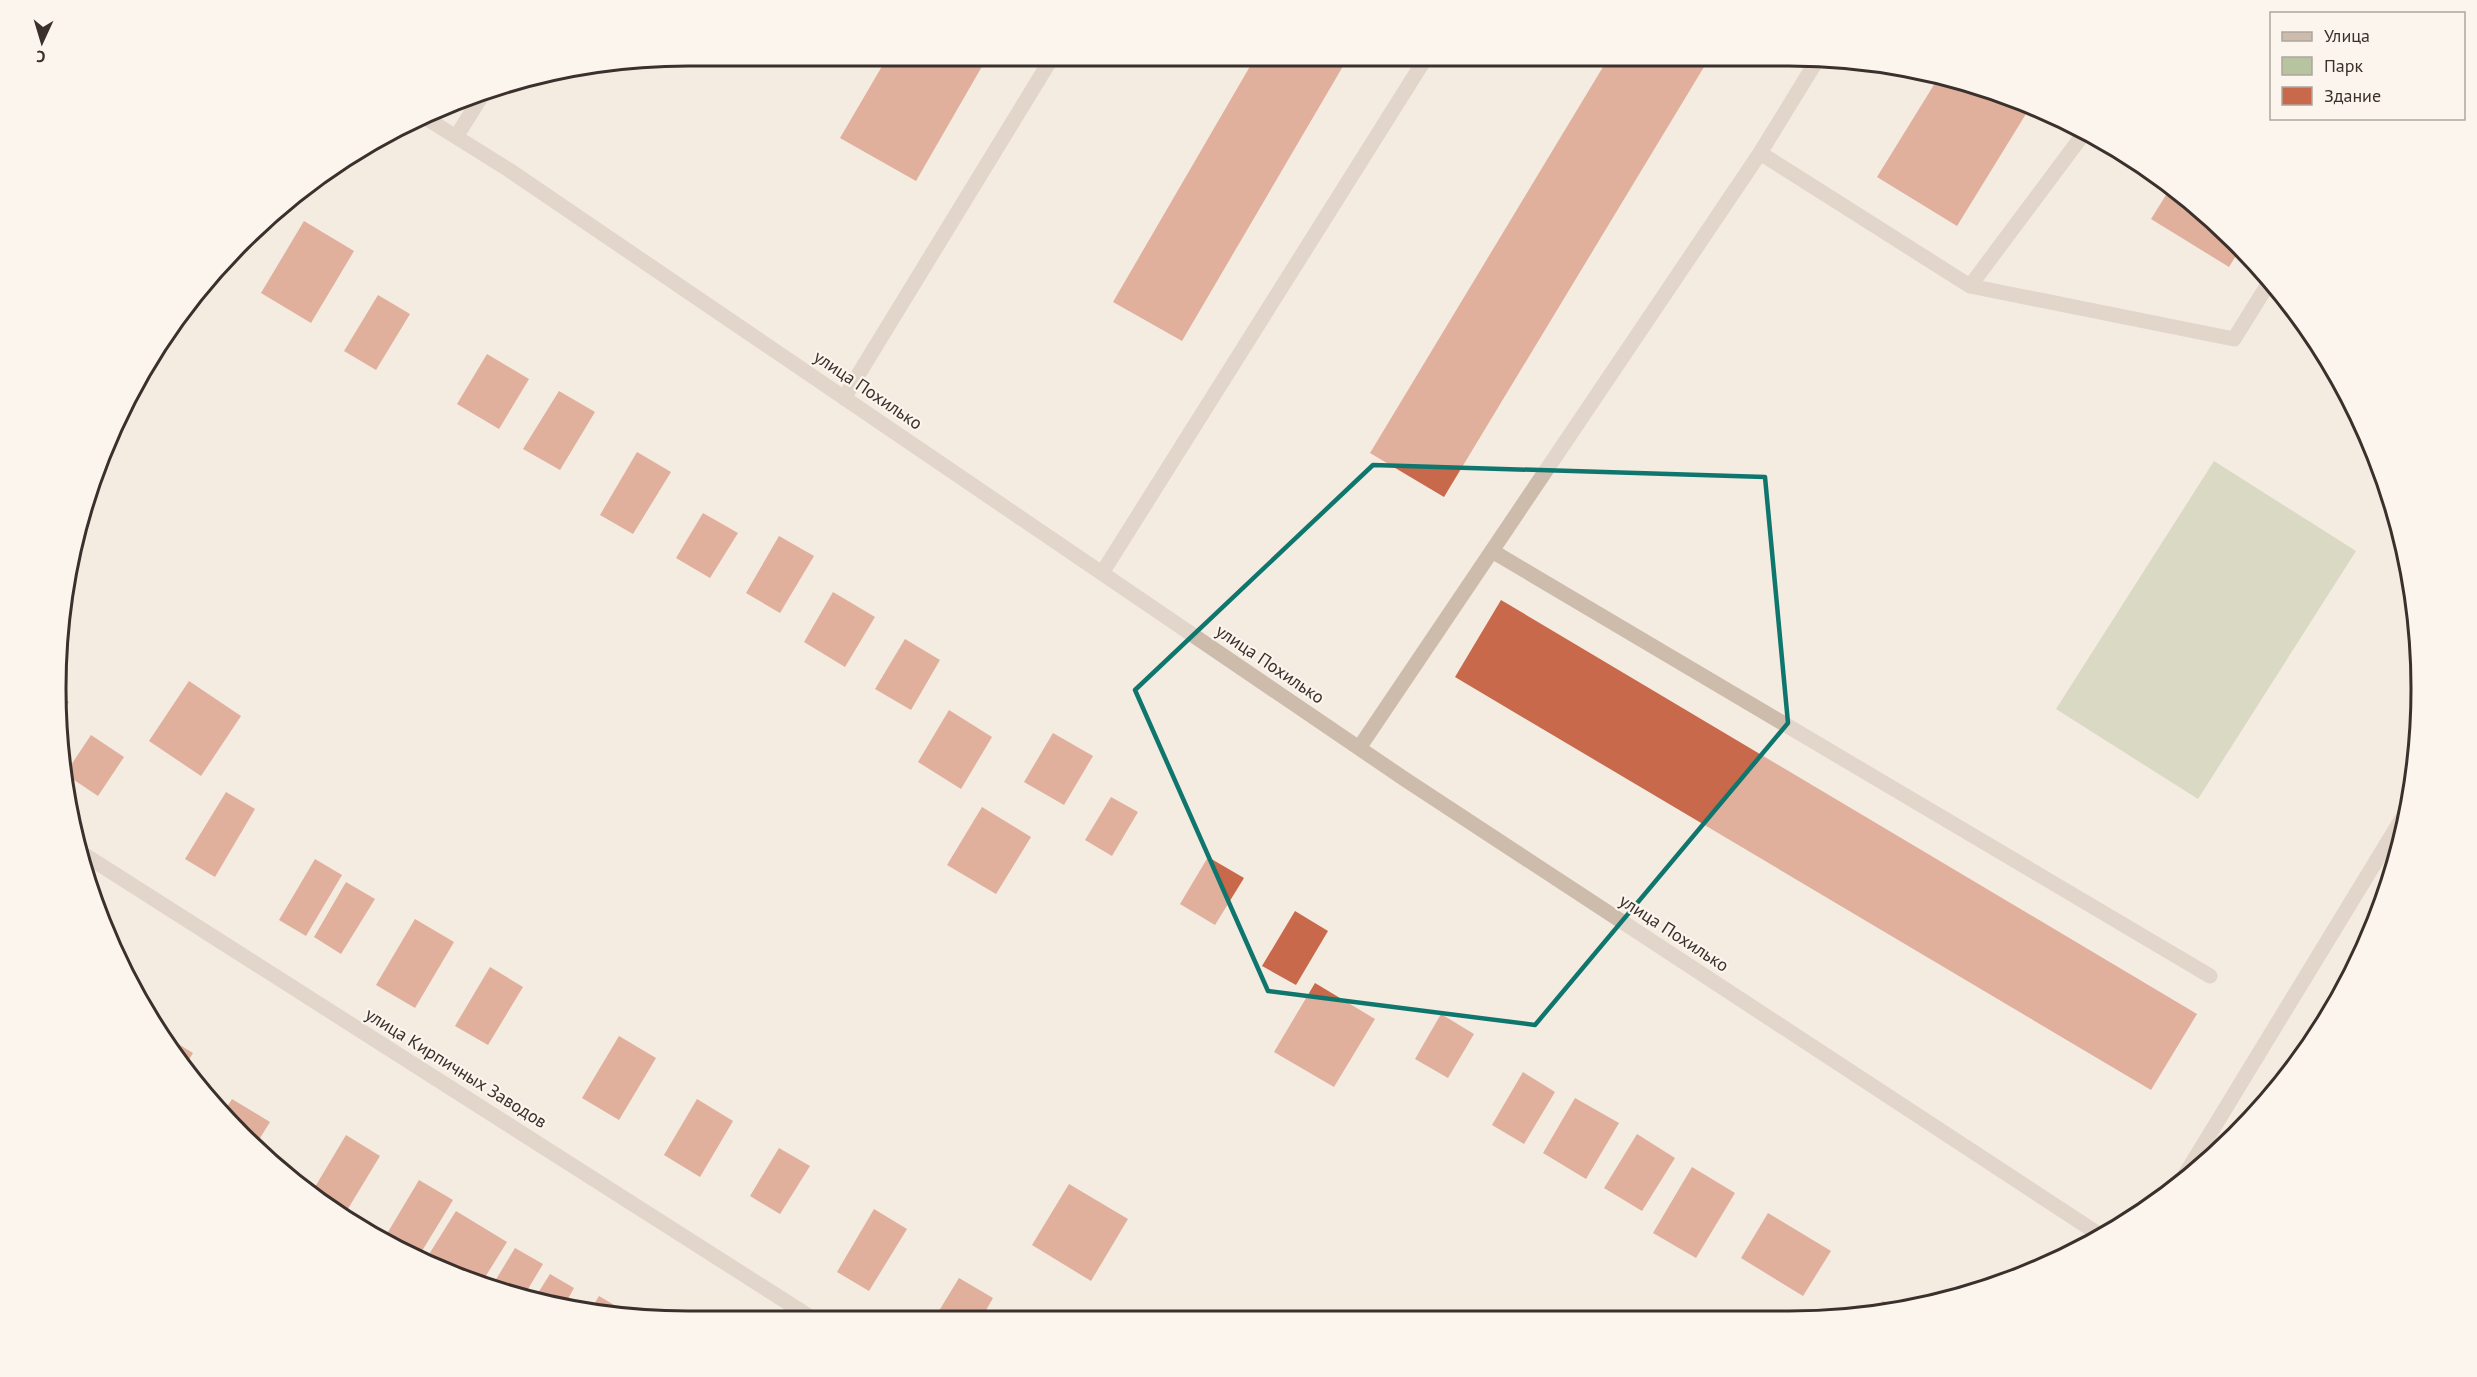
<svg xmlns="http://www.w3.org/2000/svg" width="2477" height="1377" font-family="'PT Sans',sans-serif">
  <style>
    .green { fill: #b8c4a0 }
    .building { fill: #c8694b }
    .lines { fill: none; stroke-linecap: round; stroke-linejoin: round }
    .minor { stroke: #cdbbac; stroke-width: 15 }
    .marked { fill: none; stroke: #0f766e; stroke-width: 4.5; stroke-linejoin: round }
    .labels { text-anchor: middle; stroke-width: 4.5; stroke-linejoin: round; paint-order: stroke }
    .street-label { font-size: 18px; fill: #3b302b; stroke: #fbf5ee }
    .rim { fill: none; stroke: #3b302b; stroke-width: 3 }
  </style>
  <rect width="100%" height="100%" fill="#f4ebe1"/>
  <path class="green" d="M2214,461l142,90 -158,248 -142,-90z"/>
  <path class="building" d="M888,56h100l-72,125 -76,-43z
    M1256,56h93l-167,285 -69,-39z
    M1609,57h101l-266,440 -74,-44z
    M1940,75l13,2 76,32 -72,117 -80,-49z
    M2171,187l35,25 34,37 -11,18 -78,-48z
    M304,221l50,30 -43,72 -50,-30z
    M378,295l32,19 -34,56 -32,-19z
    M487,354l42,25 -30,50 -42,-25z
    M559,391l36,21 -35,58 -37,-21z
    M637,452l34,20 -38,62 -33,-19z
    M703,513l35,20 -28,45 -34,-20z
    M779,536l35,20 -34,57 -34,-20z
    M833,592l42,25 -30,50 -41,-25z
    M1501,600l696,414 -46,76 -696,-413z
    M905,639l35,21 -29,50 -36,-21z
    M189,681l52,35 -40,60 -52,-35z
    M57,694l12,8 -12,19z
    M949,710l43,27 -31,52 -43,-27z
    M1053,733l40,23 -29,49 -40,-23z
    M91,735l33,22 -26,39 -33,-22z
    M226,792l29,17 -40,68 -30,-18z
    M1111,797l27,15 -26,44 -27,-16z
    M982,807l49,30 -35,57 -49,-29z
    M1208,857l36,21 -29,47 -35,-21z
    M315,859l27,16 -36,61 -27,-16z
    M346,882l29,17 -34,55 -27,-17z
    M1295,911l33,20 -32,54 -34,-19z
    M415,919l39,23 -39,66 -39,-23z
    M490,967l33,20 -35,58 -33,-19z
    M1315,983l60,36 -41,68 -60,-35z
    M1441,1014l33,20 -26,44 -33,-19z
    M157,1031l36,22 -9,15 -22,-28z
    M619,1036l37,22 -37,62 -37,-22z
    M1523,1072l32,20 -31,52 -32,-19z
    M1575,1098l44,25 -33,56 -43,-26z
    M232,1099l38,23 -15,24 -33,-31z
    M697,1099l36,22 -33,56 -36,-22z
    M1637,1134l38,24 -33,53 -38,-23z
    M346,1135l34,21 -34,56 -34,-20z
    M779,1148l31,18 -30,48 -30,-18z
    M1692,1167l43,26 -39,65 -43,-25z
    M419,1180l34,20 -34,56 -34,-19z
    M1069,1184l59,35 -37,62 -59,-36z
    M874,1209l33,20 -38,62 -32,-19z
    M456,1211l51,31 -25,40 -56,-23z
    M1768,1213l63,38 -28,45 -62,-38z
    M515,1248l28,16 -21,35 -30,-13z
    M550,1274l24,14 -10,18 -31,-5z
    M959,1278l34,20 -12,21h-47z
    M599,1296l37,22 -46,-7z
    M1883,1301l15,9 -24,5z"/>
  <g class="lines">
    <path class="minor" d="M424,117l85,53 897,610 694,455
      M456,137l30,-48
      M1760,153l59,-96
      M1970,286l264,53 36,-58
      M844,398l209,-342
      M1492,551l718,425
      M1102,573l325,-517
      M1359,748l401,-595 210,133 115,-154
      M77,850l738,470
      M2183,1178l223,-366"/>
  </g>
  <path d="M0 0H2477V1377H0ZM1373,465l392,12 23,246 -253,302 -267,-34 -133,-301z" fill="#f4ebe1" fill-opacity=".55" fill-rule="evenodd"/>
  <path class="marked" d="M1373,465l392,12 23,246 -253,302 -267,-34 -133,-301z"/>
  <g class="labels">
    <g class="street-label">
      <text transform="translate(868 390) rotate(34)" y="6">улица Похилько</text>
      <text transform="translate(1270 664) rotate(34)" y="6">улица Похилько</text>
      <text transform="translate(1674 933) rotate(33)" y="6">улица Похилько</text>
      <text transform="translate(456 1068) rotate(32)" y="6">улица Кирпичных Заводов</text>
    </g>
  </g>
  <path d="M0 0H2477V1377H0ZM688 66H1789A622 622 0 0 1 2411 688V689A622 622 0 0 1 1789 1311H688A622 622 0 0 1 66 689V688A622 622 0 0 1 688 66Z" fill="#fbf5ee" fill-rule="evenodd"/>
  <path class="rim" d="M688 66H1789A622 622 0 0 1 2411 688V689A622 622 0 0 1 1789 1311H688A622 622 0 0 1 66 689V688A622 622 0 0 1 688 66Z"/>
  <rect x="2270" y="12" width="195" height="108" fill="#fbf5ee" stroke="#aea6a0" stroke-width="1.5"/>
  <rect x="2282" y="32" width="30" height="9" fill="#cdbbac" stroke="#aea6a0" stroke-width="1.5"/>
  <text x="2324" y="42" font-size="18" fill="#3b302b">Улица</text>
  <rect x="2282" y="57" width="30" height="18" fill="#b8c4a0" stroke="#aea6a0" stroke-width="1.5"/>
  <text x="2324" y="72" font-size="18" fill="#3b302b">Парк</text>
  <rect x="2282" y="87" width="30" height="18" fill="#c8694b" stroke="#aea6a0" stroke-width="1.5"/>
  <text x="2324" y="102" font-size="18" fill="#3b302b">Здание</text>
  <g transform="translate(42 42) rotate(184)" stroke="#fbf5ee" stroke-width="4.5" paint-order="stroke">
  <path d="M0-4.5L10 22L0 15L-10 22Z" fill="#3b302b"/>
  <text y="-9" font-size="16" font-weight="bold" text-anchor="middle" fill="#3b302b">С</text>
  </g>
</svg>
